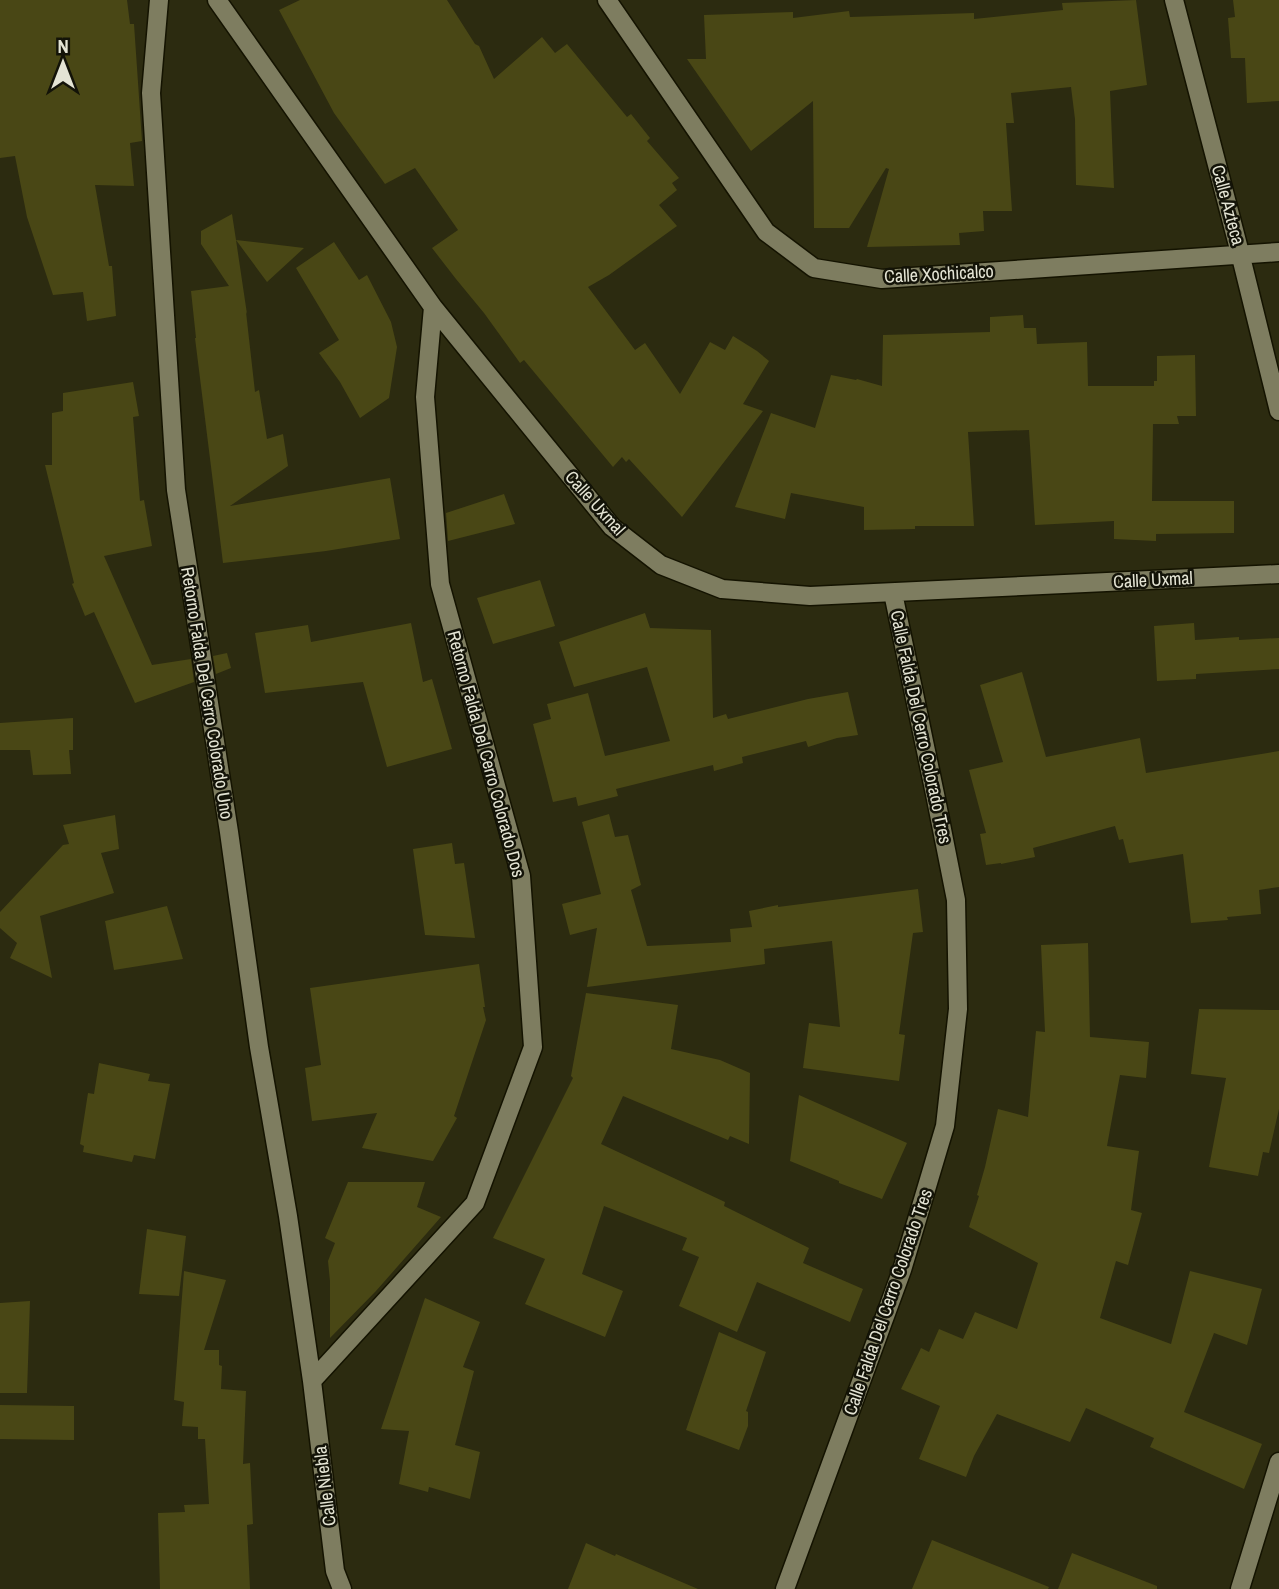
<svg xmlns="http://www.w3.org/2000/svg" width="1279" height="1589" font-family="'Archivo Narrow',sans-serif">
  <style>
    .building { fill: #494715 }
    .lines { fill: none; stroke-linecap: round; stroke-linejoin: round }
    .minor-casing { stroke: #141300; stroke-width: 21 }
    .minor { stroke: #7e7d60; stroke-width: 18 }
    .labels { text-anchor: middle; stroke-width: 5; stroke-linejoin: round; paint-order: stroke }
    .street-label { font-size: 18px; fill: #e4e4d4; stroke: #131308 }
  </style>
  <rect width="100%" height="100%" fill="#2c2b10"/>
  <path class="building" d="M0,0h127l3,24h4l8,117 -12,2 4,43 -39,-1 14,81h3l4,50 -29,5 -4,-29 -30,3 -26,-78 -12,-61 -15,2z
    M300,0h147l28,44 4,2 15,33 48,-42 13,16 12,-9 60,73 4,-3 19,24 -3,3 32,37 -7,5 5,7 -18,15 18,21 -68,49 -21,12 47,63 10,-7 35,51 30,-52 15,8 8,-14 24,15 12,10 -26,43 20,7 -81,106 -53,-58 -3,3 -4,-5 -9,10 -89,-107 -4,3 -36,-50 -28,-34 -24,-31 26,-18 -43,-62 -30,16 -51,-71 -55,-103z
    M1136,0l11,85 -37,6 4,97 -38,-3 -1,-66 -4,-32 -60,6 3,30h-8l6,88h-29l1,20 -25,2 1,12 -93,2 22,-78 -3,-1 -37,60h-35l-1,-127 -62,50 -64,-92h19l-2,-44 89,-3v6l56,-7 1,6 124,-4v6l89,-9 -1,-7z
    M1233,0h46v101l-32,2 -2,-45h-14l-3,-40 7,-1z
    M232,214l4,26 68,8 -37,34 -31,-42 11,74 -1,-2 9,80 4,-2 8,49 16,-5 5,32 -58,40 160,-28 10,61 -74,12 -103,12 -28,-225h1l-5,-47 38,-5 -28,-42v-13z
    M334,242l25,38 8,-5 24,47 6,25 -8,51 -29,20 -20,-36 -21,-29 20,-13 -43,-72z
    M1023,315l1,13h12l1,16 50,-2 1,44h66v-5h3v-25l38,-1 1,61h-19l2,8h-26l-1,77h82v32l-78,1v7l-42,-2v-18l-79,4 -6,-95 -61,2 6,94h-59v3l-51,1v-23l-73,-14 -6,26 -50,-12 36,-94 44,15 16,-53 25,5 1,-1 25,7 1,-51 107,-3v-15z
    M133,382l6,34 -6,1 7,84 4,-1 8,46 -48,10 48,109 39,-6 3,23 -59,21 -41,-91 -9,4 -13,-32 2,-1 -29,-118h7v-52l11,-2v-18z
    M504,494l11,30 -67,17 -2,-28z
    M540,580l15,46 -62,18 -16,-46z
    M645,613l5,15 61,2 2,88 13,-4 2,5 80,-20 40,-7 10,43 -21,3 -29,9 -2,-6 -64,16 1,6 -29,8 -1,-6 -97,24 2,7 -40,10 -2,-9 -23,5 -20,-78 18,-5 -4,-15 41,-11 17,63 65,-15 -23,-74 -73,20 -15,-45z
    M411,623l12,59 9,-3 20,70 -65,18 -24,-85 -98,11 -10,-60 53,-8 3,17z
    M1194,623l1,17 44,-3v3l40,-2v31l-83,5v5l-39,2 -3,-55z
    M227,653l4,15 -15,6 -3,-18z
    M1022,672l24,85 94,-19 6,35 133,-22v136l-20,3 2,24 -34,3 1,3 -37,3 -8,-69 -54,9 -6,-24 -4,1 -4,-14 -82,22 2,9 -34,7v-1l-15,2 -6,-31 6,-1 -17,-63 34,-8 -23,-77z
    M73,718v32h-4l2,24 -38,1 -3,-25h-30v-27z
    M609,814l6,23 13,-2 13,50 -10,5 16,56 84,-4 -1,-13 22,-2 -3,-16 29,-6v2l140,-18 5,43 -10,1 -14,101 6,1 -6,46 -96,-13 6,-45 31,4 -8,-86 -68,8 1,15 -178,23 10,-59 -27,7 -8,-31 39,-10 -19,-72z
    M115,815l4,34 -18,4 13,40 -74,23 12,62 -42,-20 7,-15 -17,-15v-16l63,-67 6,-1 -6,-19z
    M452,843l3,21 9,-1 11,75 -50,-3 -12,-86z
    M167,906l16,53 -69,11 -9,-49z
    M1088,943l2,94 59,5 -3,36 -26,-3 -13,71 32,5 -8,59 11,3 -14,52 -12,-4 -16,57 71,26 19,-73 72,18 -15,56 -33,-12 -30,79 78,32 -18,45 -94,-42 4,-9 -68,-30 -16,34 -73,-28 -23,42 -8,21 -47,-18 21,-53 -39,-17 20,-41 8,4 10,-23 24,10 12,-27 42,17 21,-66 -69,-36 10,-31 -2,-1 8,-28 13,-58 30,8 8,-86 9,1 -4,-87z
    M479,964l6,43h-2l3,13 -32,96 3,2 -24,43 -71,-13 15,-35 -65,8 -7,-53 16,-3 -11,-77z
    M586,993l92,12 -7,44 49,11 30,13 -1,71 -19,-8 -2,4 -105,-44 -22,48 124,58 -1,4 85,42 -6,15 60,26 -13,33 -93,-40 -20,50 -58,-26 20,-49 -17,-7 5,-12 -83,-32 -22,68 41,17 -18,46 -80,-33 20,-45 -52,-21 80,-160 -2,-2z
    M1199,1009l80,1v99l-10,44 -6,-1 -5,24 -49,-9 17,-89 -35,-4z
    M99,1063l51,11 -2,7 22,3 -15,75 -21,-4 -2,7 -49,-10 1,-6 -4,-2 8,-51 6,1z
    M799,1095l108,48 -25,56 -43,-16v-2l-49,-20z
    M348,1182h77l-8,25 24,10 -65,74 -46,47v-57l-2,-20 7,-18 -10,-5z
    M147,1229l39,7 -7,60 -40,-2z
    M184,1271l42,9 -22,70h15v15l3,1 -1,23 25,2 -3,73 7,-1 3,61 -6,1 3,64h-90l-2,-76 27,-1 -1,-7 25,-1 -4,-65h-7v-12l-16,-1 2,-24 -10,-2z
    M425,1298l55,24 -17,45 11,4 -19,74 25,7 -10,47 -41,-12 -1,5 -29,-8 10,-53 -28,-2z
    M30,1301l-3,92h-27v-90z
    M719,1332l47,20 -20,59 2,1v14l-9,24 -53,-20z
    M0,1405l74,1v34l-74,-1z
    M932,1540l117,47 -1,2h-136z
    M586,1543l29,13 1,-2 82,35h-130z
    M1072,1553l85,33v3h-99z"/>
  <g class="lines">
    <defs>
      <path id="minor" d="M159,0l-8,93 25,397 53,342 30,215 29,169 24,165 23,190 7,18
        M217,0l216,307 179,220 49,38 61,24 88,7 469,-22
        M607,0l159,232 48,36 68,11 397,-27
        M1174,0l66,253 39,158
        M312,1381l163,-178 58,-156 -12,-171 -81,-292 -15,-187 8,-90
        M785,1589l117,-319 43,-144 13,-117 -2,-109 -21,-106 -42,-201
        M1240,1589l39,-127"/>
    </defs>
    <use href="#minor" class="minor-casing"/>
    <use href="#minor" class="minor"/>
  </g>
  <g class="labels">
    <g class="street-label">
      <text transform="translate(1228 205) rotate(75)" y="6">Calle Azteca</text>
      <text transform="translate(939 274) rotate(-3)" y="6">Calle Xochicalco</text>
      <text transform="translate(595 503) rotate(48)" y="6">Calle Uxmal</text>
      <text transform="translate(1153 580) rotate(-3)" y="6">Calle Uxmal</text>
      <text transform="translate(207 693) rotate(81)" y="6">Retorno Falda Del Cerro Colorado Uno</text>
      <text transform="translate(921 727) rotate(78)" y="6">Calle Falda Del Cerro Colorado Tres</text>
      <text transform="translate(486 754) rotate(75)" y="6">Retorno Falda Del Cerro Colorado Dos</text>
      <text transform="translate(888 1302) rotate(-71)" y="6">Calle Falda Del Cerro Colorado Tres</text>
      <text transform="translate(325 1486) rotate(-97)" y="6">Calle Niebla</text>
    </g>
  </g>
  <g transform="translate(63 63)" stroke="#131308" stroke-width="5" paint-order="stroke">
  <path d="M0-5L12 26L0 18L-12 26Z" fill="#e4e4d4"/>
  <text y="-10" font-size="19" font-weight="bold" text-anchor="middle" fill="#e4e4d4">N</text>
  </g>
</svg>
